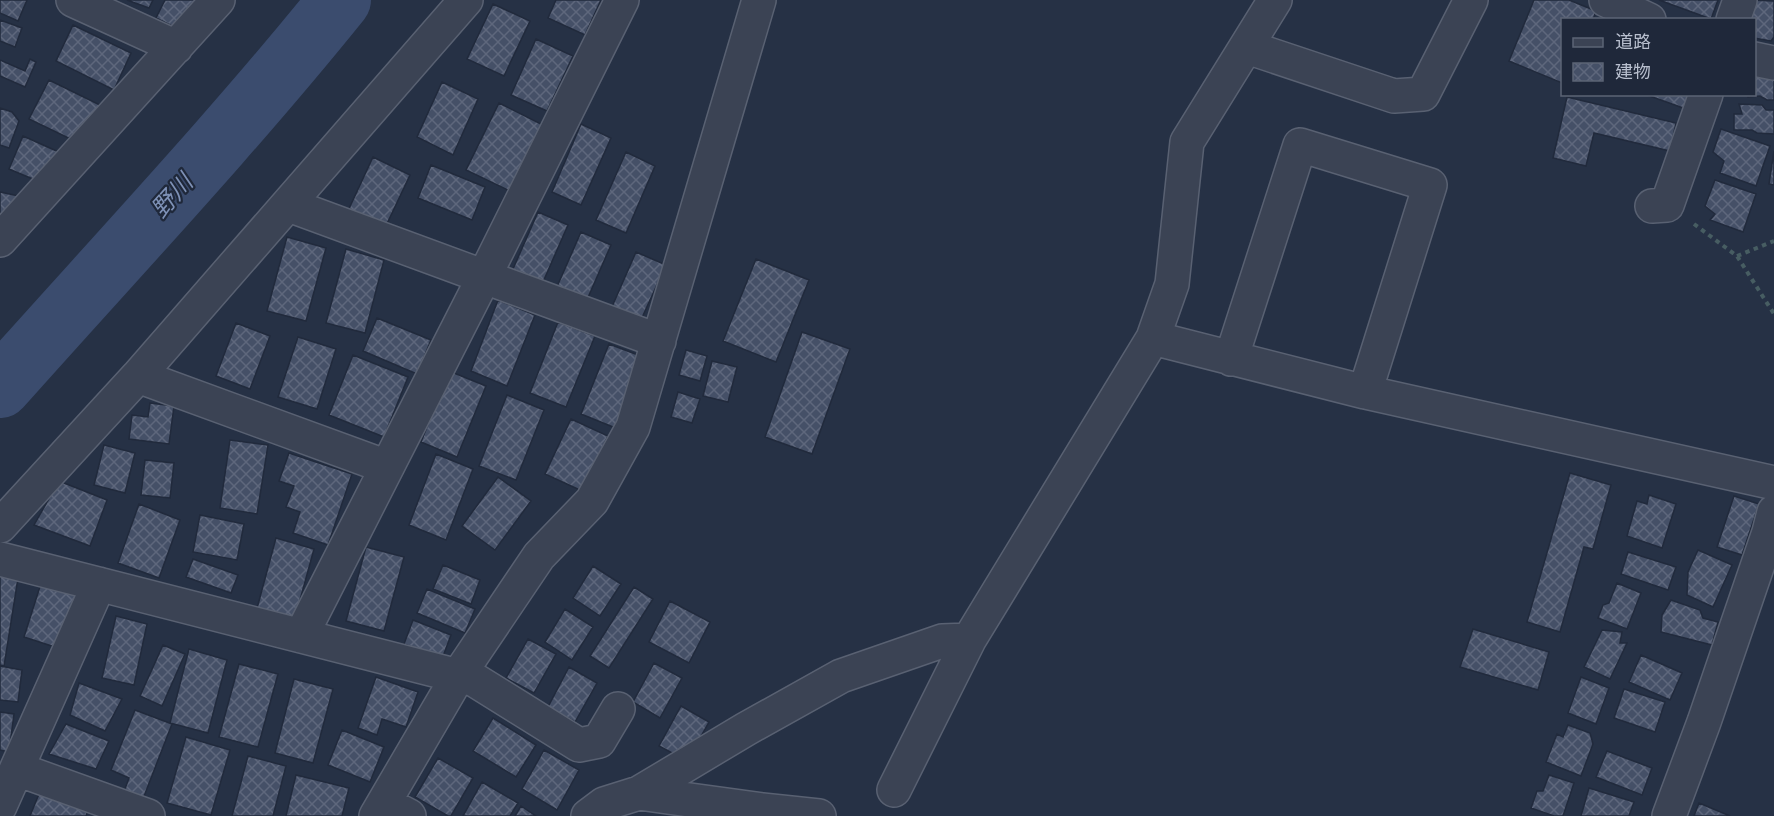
<svg xmlns="http://www.w3.org/2000/svg" width="1774" height="816" font-family="Signika,'Noto Sans JP',sans-serif">
  <style>
    .lines { fill: none; stroke-linecap: round; stroke-linejoin: round }
    .river { stroke: #3b4c6e; stroke-width: 62 }
    .building { fill: url(#building-cross-hatch); stroke: #212a3c; stroke-width: 1.5 }
    .minor-casing { stroke: #596172; stroke-width: 36 }
    .path { stroke: #475d62; stroke-width: 4; stroke-dasharray: 4.5 4.5; stroke-linecap: butt }
    .minor { stroke: #3b4354; stroke-width: 33 }
    .labels { text-anchor: middle; stroke-width: 4.5; stroke-linejoin: round; paint-order: stroke }
    .water-label { font-size: 24px; font-style: italic; fill: #7e91b6; stroke: #1f283a }
  </style>
  <defs>
    <pattern id="building-cross-hatch" width="8" height="8" patternUnits="userSpaceOnUse" patternTransform="scale(1.5)"><rect width="8" height="8" fill="#455067"/><path d="M0 0l8 8M0 8l8-8" fill="none" stroke="#5e677c"/></pattern>
  </defs>
  <rect width="100%" height="100%" fill="#263145"/>
  <g class="lines">
    <path class="river" d="M0,387c114,-128 232,-253 340,-387"/>
  </g>
  <path class="building" d="M0,0h27l-9,21 -18,-8z
    M127,0h26l-4,8z
    M165,0h33l-16,31 -26,-13z
    M556,0h45l-16,35 -37,-17z
    M1534,0h35l27,11 -3,9h-31v63l-53,-22z
    M1659,0h59l-7,19z
    M1750,0l24,1v36l-3,4 -17,-3v-18h-8z
    M493,4l37,17 -26,55 -37,-17z
    M0,20l22,8 -7,19 -15,-6z
    M73,25l58,28 -17,37 -58,-29z
    M536,39l37,17 -26,55 -36,-16z
    M30,59l6,3 -11,25 -25,-11v-16l25,11z
    M1754,71l20,5v24h-7l-7,-4 -12,1v-3h6z
    M49,80l53,26 -19,39 -54,-26z
    M442,82l36,17 -25,56 -36,-18z
    M1644,94h47l-5,15z
    M1567,97l109,26 -6,28 -76,-18 -8,33 -33,-8z
    M499,103l46,23 -33,66 -46,-22z
    M1739,104l23,1 4,5h8v24l-17,-1 -5,-3h-18v-16h8z
    M0,108l12,4 7,9 -10,27 -9,-3z
    M581,124l30,14 -30,67 -29,-13z
    M1721,129l49,17 -14,40 -36,-13 4,-12 -11,-9z
    M23,136l38,17 -14,32 -38,-16z
    M1774,151v34l-5,-1z
    M626,152l29,14 -29,67 -30,-13z
    M373,157l37,18 -26,55 -37,-17z
    M431,165l54,22 -13,33 -54,-22z
    M1715,180l41,14 -13,38 -33,-12 5,-6 -10,-8z
    M0,192l28,6 -28,36z
    M538,212l30,13 -25,57 -30,-13z
    M581,232l30,13 -25,57 -30,-13z
    M287,237l39,11 -20,73 -39,-10z
    M346,249l38,11 -19,73 -39,-10z
    M636,252l30,13 -26,57 -29,-13z
    M756,259l53,21 -33,82 -53,-21z
    M498,300l37,15 -28,71 -36,-15z
    M377,318l54,22 -14,34 -54,-23z
    M558,322l37,14 -29,71 -36,-14z
    M236,323l34,13 -20,53 -34,-13z
    M802,332l48,17 -38,105 -47,-17z
    M298,337l38,12 -19,60 -39,-12z
    M609,344l37,14 -28,71 -37,-15z
    M686,350l21,6 -7,25 -21,-6z
    M353,355l55,22 -24,60 -55,-22z
    M712,361l25,6 -9,35 -25,-6z
    M449,371l37,15 -29,71 -36,-15z
    M678,392l22,7 -8,24 -21,-6z
    M507,395l37,15 -28,70 -37,-14z
    M150,403l24,3 -5,38 -40,-5 3,-24 16,2z
    M571,419l37,17 -26,55 -37,-17z
    M230,440l38,5 -11,69 -37,-6z
    M104,445l31,8 -10,40 -31,-8z
    M289,453l63,21 -24,71 -35,-12 7,-21 -14,-5 8,-21 -15,-5z
    M436,454l37,15 -27,71 -37,-15z
    M145,460l29,3 -4,35 -29,-3z
    M1570,473l41,12 -18,64 -9,-2 -24,85 -33,-10z
    M498,477l33,24 -36,49 -33,-24z
    M59,481l48,19 -17,46 -56,-21z
    M1649,495l27,9 -14,44 -35,-12 10,-35 10,3z
    M1734,496l25,8 -17,51 -25,-8z
    M139,504l41,16 -21,58 -41,-15z
    M200,515l44,9 -7,36 -44,-8z
    M276,538l38,11 -20,73 -38,-10z
    M366,547l38,10 -20,74 -38,-10z
    M1698,550l34,15 -19,42 -26,-12 1,-23z
    M1628,552l48,15 -8,23 -47,-16z
    M193,559l45,16 -7,18 -45,-16z
    M443,565l37,15 -9,24 -38,-15z
    M593,566l28,18 -21,32 -27,-18z
    M0,575l18,3 -14,88 -4,-1z
    M43,577l37,12 -19,60 -37,-12z
    M1617,583l24,10 -14,36 -29,-11 5,-13 6,-2z
    M634,587l19,12 -44,69 -19,-12z
    M427,589l48,20 -10,24 -48,-20z
    M1671,600l29,10 3,8 15,4 -6,23 -51,-13 1,-17z
    M670,601l40,21 -21,41 -40,-21z
    M565,609l28,18 -21,33 -27,-18z
    M116,616l31,8 -13,61 -32,-7z
    M413,620l38,15 -9,24 -38,-15z
    M1473,629l76,23 -11,38 -78,-23z
    M1602,630l20,2 -2,11h7l-17,36 -26,-12z
    M528,639l28,15 -22,39 -28,-15z
    M163,645l22,9 -23,52 -22,-10z
    M189,649l38,11 -19,73 -38,-10z
    M1641,655l41,18 -12,27 -41,-18z
    M654,663l28,15 -22,40 -27,-16z
    M239,664l39,10 -20,73 -39,-10z
    M0,666l22,4 -4,32 -18,-2z
    M569,667l28,16 -22,39 -27,-15z
    M376,677l42,15 -12,35 -24,-8 -5,16 -19,-7z
    M1581,677l28,11 -13,36 -28,-11z
    M294,679l39,10 -20,74 -38,-10z
    M79,683l43,16 -17,32 -35,-16z
    M1624,689l41,13 -10,30 -41,-14z
    M681,706l28,16 -22,39 -28,-15z
    M135,710l37,14 -31,80 -19,-7 7,-19 -18,-8z
    M0,712l14,2 -5,38 -9,-2z
    M493,718l43,27 -20,32 -43,-26z
    M66,724l43,17 -13,28 -47,-15z
    M1568,725l22,8 3,11 -12,32 -35,-14 11,-28 6,3z
    M342,730l42,17 -14,35 -42,-17z
    M186,737l44,13 -19,65 -44,-12z
    M544,750l35,20 -22,40 -35,-21z
    M1607,751l45,17 -10,27 -46,-18z
    M248,756l38,10 -13,50h-41z
    M438,758l35,20 -22,38h-3l-33,-19z
    M296,775l53,13 -7,28h-56z
    M1549,775l25,8 -11,33h-9l-23,-8 6,-17h6z
    M482,782l36,21 -8,13h-47z
    M1589,788l45,14 -5,14h-48z
    M41,789l48,19 -3,8h-56z
    M1699,803l31,13h-36z
    M521,806l15,10h-21z"/>
  <g class="lines">
    <defs>
      <path id="minor" d="M73,0l103,47
        M1606,0l43,20
        M1733,20l7,-20
        M1247,47l147,49 29,-2 48,-94
        M1754,59l20,4
        M289,205l370,136
        M1652,206l15,-1 39,-111
        M0,240l218,-240
        M1153,338l212,54 409,91
        M1231,359l69,-214 130,40 -65,207
        M138,376l249,91
        M0,526l138,-150 328,-376
        M0,559l458,117 15,3 106,66 20,-4 19,-32
        M301,636l183,-359 138,-277
        M17,769l131,47
        M894,790l75,-150 184,-302 19,-54 15,-142 88,-142
        M639,793l107,-64 95,-53 101,-35 27,-1
        M384,803l25,13
        M0,806l99,-222
        M376,816l82,-140 81,-120 53,-55 41,-74 126,-427
        M588,816l16,-12 35,-11 123,17 57,6
        M1669,816l35,-94 65,-190 5,-20"/>
    </defs>
    <use href="#minor" class="minor-casing"/>
    <path class="path" d="M1694,224l43,32 37,58
      M1737,256l37,-15"/>
    <use href="#minor" class="minor"/>
  </g>
  <g class="labels">
    <g class="water-label">
      <text transform="translate(172 196) rotate(-48)" y="8">野川</text>
    </g>
  </g>
  <rect x="1561" y="18" width="195" height="78" fill="#1f283a" stroke="#5c6475" stroke-width="1.5"/>
  <rect x="1573" y="38" width="30" height="9" fill="#3b4354" stroke="#5c6475" stroke-width="1.5"/>
  <text x="1615" y="48" font-size="18" fill="#b8bfce">道路</text>
  <rect x="1573" y="63" width="30" height="18" fill="url(#building-cross-hatch)" stroke="#5c6475" stroke-width="1.5"/>
  <text x="1615" y="78" font-size="18" fill="#b8bfce">建物</text>
</svg>
